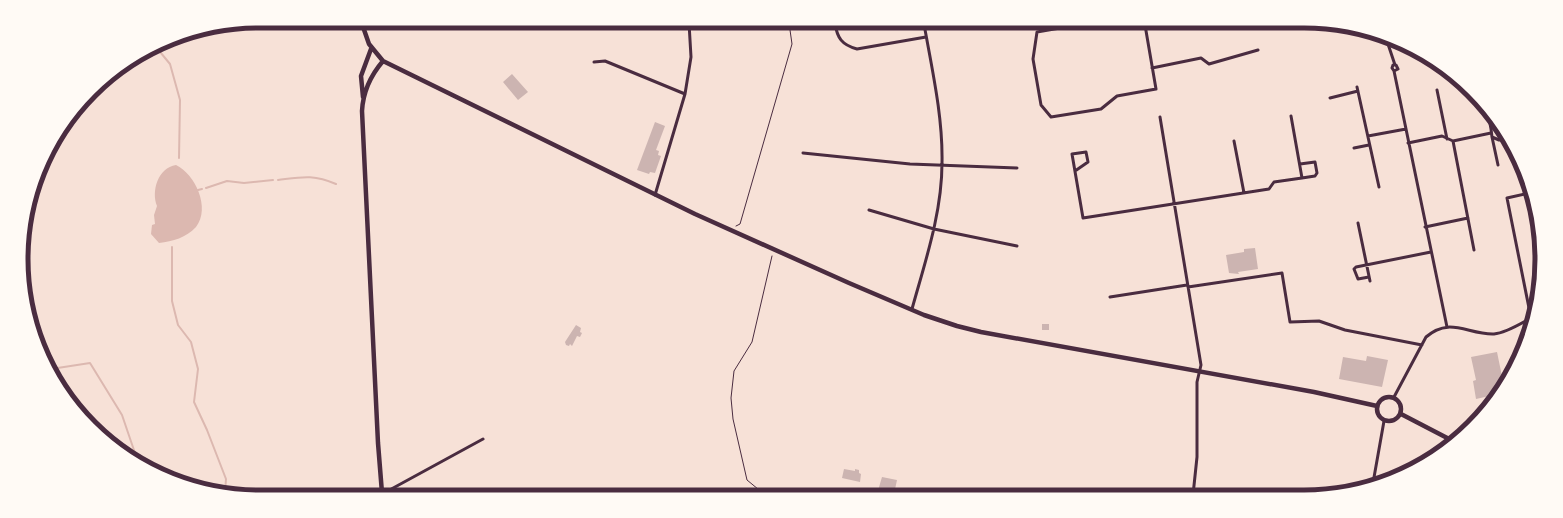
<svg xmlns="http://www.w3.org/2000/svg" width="1563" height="518" font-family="'Work Sans',sans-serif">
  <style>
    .water { fill: #dcb8b0 }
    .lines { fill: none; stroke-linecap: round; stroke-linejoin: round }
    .stream { stroke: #dcb8b0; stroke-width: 2 }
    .building { fill: #ccb4b1 }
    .path { stroke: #4a2c40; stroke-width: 1 }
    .minor { stroke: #4a2c40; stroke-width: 3 }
    .secondary { stroke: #4a2c40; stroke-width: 4.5 }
    .rim { fill: none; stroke: #4a2c40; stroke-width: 5 }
  </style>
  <rect width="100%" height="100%" fill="#f7e1d7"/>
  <path class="water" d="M176,165c19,9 35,43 20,62 -10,11 -23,14 -37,16l-8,-9 1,-9 3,-1 -1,-9 3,-9c-6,-15 1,-38 19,-41z"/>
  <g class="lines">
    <path class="stream" d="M156,47l14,17 10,36 -1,58
      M278,180c24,-3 35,-6 58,4
      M206,188l21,-7 17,2 29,-3
      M198,190l4,-1
      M172,247v54l6,24 13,17 7,27 -4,33 13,28 19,49 -1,13
      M51,369l39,-6 32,52 16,47"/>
  </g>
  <path class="building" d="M512,74l16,18 -10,8 -15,-18z
    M655,122l10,4 -9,24 3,1 -1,4 3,1 -6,17 -5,-1 -1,2 -12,-4z
    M1255,248l3,21 -20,3 1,2 -10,-1 -3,-18 18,-3v-3z
    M1042,324h7v6h-7z
    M576,325l5,3 -1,4 2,1 -2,4 -3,-1 -5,10 -2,-2 -1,2 -3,-1 -1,-3z
    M1497,352l7,34 -6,8 -22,5 -3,-18 3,-1 -5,-23z
    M1367,356l21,4 -6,27 -43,-8 4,-22 23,4z
    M844,469l11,2v-2l4,1v3l2,1 -1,8 -18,-4z
    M882,477l15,3 -3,14h-17z"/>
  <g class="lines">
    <path class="path" d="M736,226l4,-2 52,-180 -3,-21
      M764,494l-17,-14 -14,-61 -2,-21 3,-27 18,-29 20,-86"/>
    <path class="minor" d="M835,23c2,15 7,22 22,26l69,-12
      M1067,24l-7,4 -23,4 -4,27 8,46 10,12 50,-8 16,-13 39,-7 -11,-64
      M1387,41l8,24
      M594,62l11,-1 80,33
      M1152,68l49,-10 8,6 49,-14
      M1394,71l4,-2 -2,-4h-3l-1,3 2,3 53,256
      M1357,87l22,100
      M1437,90l10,49
      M1330,98l28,-7
      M1488,113l3,16
      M1160,117l41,248 -4,17v75l-4,38
      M1499,124l-5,1 -3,4 1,8 7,3 7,-2
      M1368,136l38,-7
      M1492,137l6,28
      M1234,141l10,52
      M1453,141l21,109
      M1408,143l34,-7 11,5 38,-8
      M1354,148l15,-3
      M803,153l107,11 107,4
      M1300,164l15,-2 2,11 -2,3 -13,2
      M1075,171l13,-9 -2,-10 -14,2 11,64 186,-29 5,-7 28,-4 -11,-62
      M655,195l30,-101 6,-37 -2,-34
      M869,210l65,19 83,17
      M1358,223l12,58
      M1425,227l43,-9
      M1369,277l-11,2 -4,-10 2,-2 75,-15
      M1188,287l94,-14 8,49 29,-1 26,9 77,15
      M1110,297l77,-12
      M912,309c13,-47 30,-96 30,-146 1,-46 -10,-94 -18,-139
      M1394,397l32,-60c24,-21 42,-2 68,-3 12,-1 26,-10 37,-16l-24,-120 22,-5
      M1373,483l11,-62
      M384,493l99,-54"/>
    <path class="secondary" d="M361,21l8,23 14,17 312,153 154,69 75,32 33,11 24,6 333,60 63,14
      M363,97l-2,-21 10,-27
      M1377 409a12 12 0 1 1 24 0a12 12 0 1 1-24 0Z
      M1401,414l52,27
      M382,493l-4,-50 -16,-332c1,-19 9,-36 21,-50"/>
  </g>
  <path d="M0 0H1563V518H0ZM259 28H1304A231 231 0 0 1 1535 259V259A231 231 0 0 1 1304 490H259A231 231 0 0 1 28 259V259A231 231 0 0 1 259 28Z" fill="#fffaf5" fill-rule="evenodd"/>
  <path class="rim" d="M259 28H1304A231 231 0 0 1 1535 259V259A231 231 0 0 1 1304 490H259A231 231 0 0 1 28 259V259A231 231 0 0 1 259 28Z"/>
</svg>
